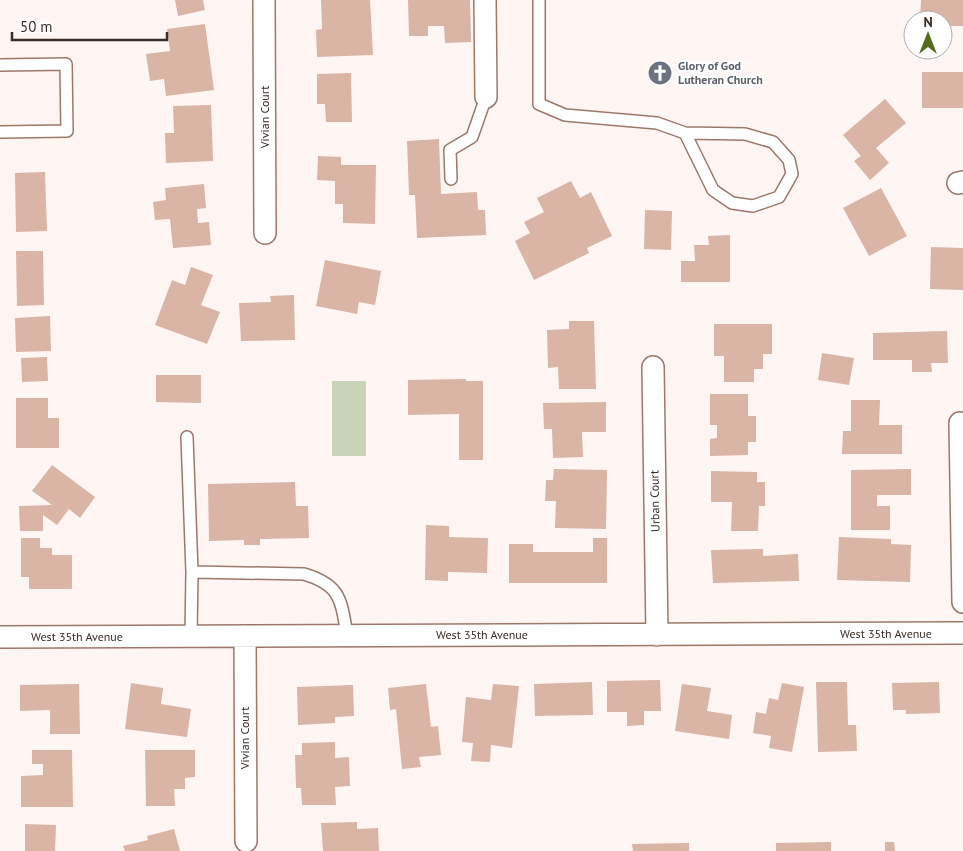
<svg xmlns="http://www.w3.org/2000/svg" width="963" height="851" font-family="'PT Sans',sans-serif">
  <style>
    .green { fill: #c9d3b7 }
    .building { fill: #dab4a5 }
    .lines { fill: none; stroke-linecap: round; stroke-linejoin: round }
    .lane-casing { stroke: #9c786a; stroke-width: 14 }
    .street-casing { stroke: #9c786a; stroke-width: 24 }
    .lane { stroke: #fff; stroke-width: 11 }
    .street { stroke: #fff; stroke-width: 21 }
    .labels { text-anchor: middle; stroke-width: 4.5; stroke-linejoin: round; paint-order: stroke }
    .worship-label { font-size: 12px; font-weight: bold; fill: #5b616d; stroke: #fff; text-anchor: start }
    .street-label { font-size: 12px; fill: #3b2c26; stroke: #fff }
  </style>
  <rect width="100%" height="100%" fill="#fff6f3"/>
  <path class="green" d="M332,381h34v75h-34z"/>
  <path class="building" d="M175,0h28l2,10 -27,6z
    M321,0h49l3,55 -56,2 -1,-27 6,-1z
    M408,0h62l1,42 -26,1 -1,-17h-16v10h-19z
    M921,0h42v26h-16v8h-4v-14h-23z
    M205,24l9,66 -48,6 -2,-17 -14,2 -4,-27 24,-3 -3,-22z
    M922,72h41v36h-41z
    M351,73l1,49h-26l-1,-18h-8v-30z
    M885,99l21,24 -30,25 13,15 -19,17 -16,-19 7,-5 -18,-21z
    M211,105l2,56 -47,2 -1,-30h9l-1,-27z
    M439,139l2,55 36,-2 1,18h7l1,25 -69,3 -2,-43h-6l-2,-54z
    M318,156l23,1v8h35l-1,59 -32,-1v-19h-8v-23l-18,-1z
    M45,172l2,59 -31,1 -1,-59z
    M571,181l9,17 11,-6 21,44 -25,12 2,5 -55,27 -19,-39 15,-8 -6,-11 20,-10 -7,-14z
    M204,184l2,24 -9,1 1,14 11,-1 2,23 -38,3 -3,-29 -15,1 -2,-18 13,-2 -1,-12z
    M881,188l26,48 -38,20 -26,-48z
    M645,210l27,1 -1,39 -27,-1z
    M730,235v47h-49v-21h14l-1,-16h15l-1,-9z
    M931,247l32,1v42l-33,-1z
    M16,251h27l1,54 -27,1z
    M325,260l56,11 -6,34 -16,-3 -2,12 -41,-8z
    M191,267l22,8 -12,30 19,7 -13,32 -52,-19 17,-45 13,5z
    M294,295l1,45 -54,1 -2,-38 32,-1 -1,-6z
    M50,316l1,35 -35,1 -1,-34z
    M569,321h25l2,68h-37l-1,-22 -10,1 -1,-38 22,-1z
    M714,324h58v30h-9v15h-9v13h-30v-26h-10z
    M947,331l1,32h-17l1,9h-20v-12h-39v-27z
    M822,353l32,5 -5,27 -31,-5z
    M47,357l1,24 -26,1 -1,-24z
    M156,375h45v28l-45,-1z
    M466,379v2h17v79h-24v-46l-51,1v-35z
    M710,394h38v22h8v26h-8v13l-38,1v-17l7,-1v-13h-7z
    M16,398h32v20h11v30h-43z
    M851,400h29l-1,25h23v29h-60l1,-23h8z
    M606,402v30h-24l1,25 -30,1 -1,-29h-8l-1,-26z
    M52,465l43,32 -15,21 -11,-9 -12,16 -14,-10v16h-23l-1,-25 33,-1 -20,-14z
    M554,469l53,1 -1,59 -51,-1 1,-27h-11l1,-21h7z
    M911,469v26h-34v11h13v24h-39v-60z
    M711,471l46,1v10h8v24h-6l-1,25h-27l1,-29h-21z
    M295,482l1,24h12l1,32 -49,1v6h-16v-5l-35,1 -1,-57z
    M426,525l23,1v11l39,1 -1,35 -39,-1v9l-23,-1z
    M839,537l52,2v5l20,1 -1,37 -73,-2z
    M21,538h19v10h12v7h20v34h-43v-12h-8z
    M593,538h14v45h-98v-39h24v8h60z
    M763,549v7l35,-2 1,27 -86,2 -2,-33z
    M660,680l1,31h-17v14l-17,1v-14h-20v-31z
    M592,682l1,33 -58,1 -1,-32z
    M816,682h31l1,43h8l1,26 -39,1z
    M939,682l1,31 -34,1v-4h-13l-1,-27z
    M131,683l32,5 -2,16 30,5 -4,28 -62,-8z
    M782,683l22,4 -12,65 -23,-4 2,-12 -18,-3 3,-21 10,2 3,-16 9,2z
    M79,684l1,50h-30v-24l-30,1v-26z
    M426,684l5,43 7,-1 3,29 -22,2 2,10 -19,2 -6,-60 -6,1 -2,-22z
    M493,684l26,2 -7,62 -21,-3 -1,17 -19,-1 2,-18 -11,-1 4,-45 25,3z
    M682,684l29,4 -4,23 25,4 -3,24 -54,-8z
    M353,685l1,31 -19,1v6l-37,2 -1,-38z
    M335,742v16l14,-1 1,29 -15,1 1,18h-34l-1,-17h-5l-1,-33h7v-12z
    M32,750h40l1,57h-52v-31l22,-1v-11h-11z
    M145,750h50v27l-10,1v11h-11l1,17h-29z
    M357,822v7l21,-1 1,23h-56l-2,-28z
    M25,824l31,1 -1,26h-30z
    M174,829l6,22h-55l-2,-5 25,-6 -1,-4z
    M831,842v9h-55v-8z
    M885,842h9l1,9h-10z
    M689,843v8h-56l-1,-7z"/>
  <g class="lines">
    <defs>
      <path id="lane" d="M539,0v104l26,11 92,8 28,10 60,1 28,8 16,18 3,14 -13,23 -26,9 -21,-3 -19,-13 -28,-57
        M0,65l66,-1 1,67 -67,1
        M451,179l-1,-29 22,-13 14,-40
        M187,437l5,135
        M191,636l1,-64 112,2c37,11 37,26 43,61"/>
      <path id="street" d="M264,0l1,233
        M485,0l1,97
        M958,183l5,-1
        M653,367l4,268
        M960,423l3,179
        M245,636l1,205
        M0,637l963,-4"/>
    </defs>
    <use href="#lane" class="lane-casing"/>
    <use href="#street" class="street-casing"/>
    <use href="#lane" class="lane"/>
    <use href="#street" class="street"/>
  </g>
  <defs>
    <symbol id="church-disc" viewBox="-11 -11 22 22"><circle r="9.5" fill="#6b7280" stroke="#fff"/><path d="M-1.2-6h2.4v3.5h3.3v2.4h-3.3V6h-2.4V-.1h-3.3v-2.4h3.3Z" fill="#fff"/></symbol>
  </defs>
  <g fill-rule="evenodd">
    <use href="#church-disc" x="646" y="59" width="28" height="28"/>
  </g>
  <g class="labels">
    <g class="worship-label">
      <text x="678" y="70">Glory of God<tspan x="678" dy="14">Lutheran Church</tspan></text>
    </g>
    <g class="street-label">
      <text transform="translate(265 117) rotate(-90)" y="4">Vivian Court</text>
      <text transform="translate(655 501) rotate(-91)" y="4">Urban Court</text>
      <text x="886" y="638">West 35th Avenue</text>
      <text x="482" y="639">West 35th Avenue</text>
      <text x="77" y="641">West 35th Avenue</text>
      <text transform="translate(245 738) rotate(-90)" y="4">Vivian Court</text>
    </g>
  </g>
  <g transform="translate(928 35)"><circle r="24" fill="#ffffff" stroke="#b1aba8"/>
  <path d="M0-4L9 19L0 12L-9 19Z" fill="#546b1c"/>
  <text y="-8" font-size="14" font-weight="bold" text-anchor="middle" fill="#3b2c26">N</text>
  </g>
  <path d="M12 32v8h155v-8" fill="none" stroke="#3b2c26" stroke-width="2.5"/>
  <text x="20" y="32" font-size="15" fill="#3b2c26" stroke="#ffffff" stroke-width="4" paint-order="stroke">50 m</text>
</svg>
